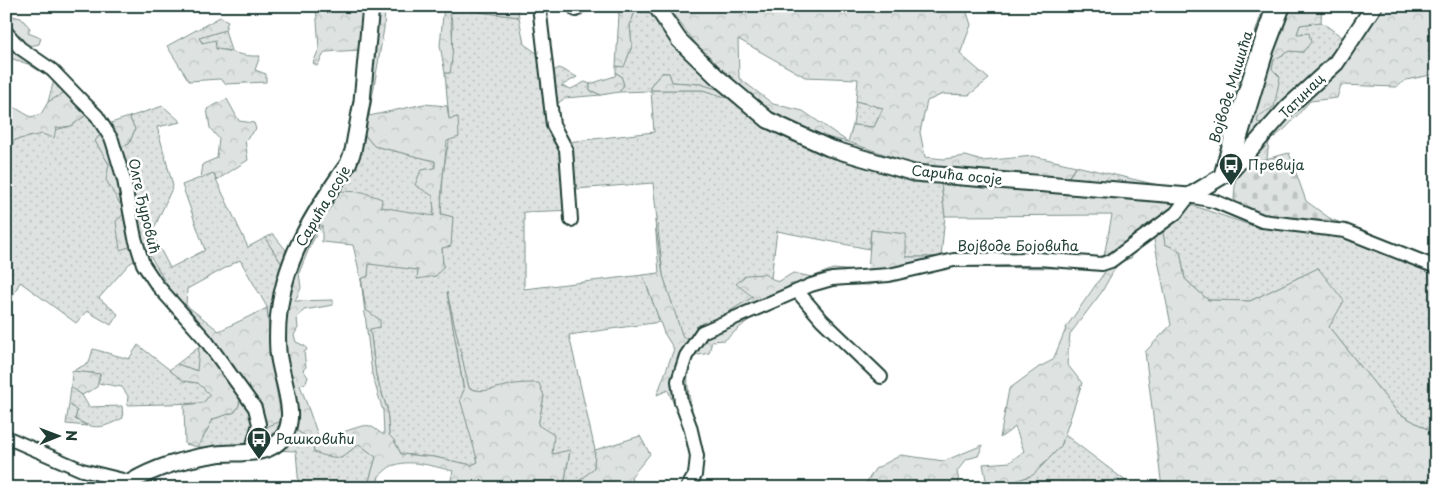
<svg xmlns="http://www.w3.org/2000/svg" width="1442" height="494" font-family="'Playpen Sans',sans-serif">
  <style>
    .grass { fill: url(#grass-dots); stroke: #7e908b }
    .forest { fill: url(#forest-crowns); stroke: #7e908b; fill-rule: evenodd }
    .cemetery { fill: url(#cemetery-stones); stroke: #7e908b }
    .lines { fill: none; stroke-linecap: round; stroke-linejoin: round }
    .minor-casing { stroke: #1f3d34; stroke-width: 16 }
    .tertiary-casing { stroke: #1f3d34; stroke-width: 19 }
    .minor { stroke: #fff; stroke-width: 12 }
    .tertiary { stroke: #fff; stroke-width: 15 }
    .labels { text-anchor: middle; stroke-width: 5; stroke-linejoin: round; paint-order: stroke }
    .street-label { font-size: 14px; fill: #1f3d34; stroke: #fff }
    .poi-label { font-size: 14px; fill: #1f3d34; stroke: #fff; text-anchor: start }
  </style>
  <defs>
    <pattern id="grass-dots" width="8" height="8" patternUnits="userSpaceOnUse" patternTransform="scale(1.25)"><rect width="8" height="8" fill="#dee3e2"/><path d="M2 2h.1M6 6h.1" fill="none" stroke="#bec4c2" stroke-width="1.8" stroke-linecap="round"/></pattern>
    <pattern id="forest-crowns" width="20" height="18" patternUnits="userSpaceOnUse" patternTransform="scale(1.25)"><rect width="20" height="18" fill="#dee3e2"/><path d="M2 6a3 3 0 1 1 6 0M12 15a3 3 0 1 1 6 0" fill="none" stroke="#bec4c2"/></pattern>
    <pattern id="cemetery-stones" width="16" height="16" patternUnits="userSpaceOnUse" patternTransform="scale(1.25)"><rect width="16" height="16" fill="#dee3e2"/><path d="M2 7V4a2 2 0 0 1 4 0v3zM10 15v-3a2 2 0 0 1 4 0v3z" fill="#bec4c2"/></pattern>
  </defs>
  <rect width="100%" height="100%" fill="#fff"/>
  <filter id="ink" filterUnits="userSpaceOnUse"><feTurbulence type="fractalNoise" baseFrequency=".02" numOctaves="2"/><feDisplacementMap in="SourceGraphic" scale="10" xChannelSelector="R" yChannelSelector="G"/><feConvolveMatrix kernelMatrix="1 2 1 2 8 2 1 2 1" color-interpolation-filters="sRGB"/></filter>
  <g filter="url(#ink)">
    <path class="grass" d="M449,8l70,9 5,27 17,12 3,20 15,-8 18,9 -16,9 10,3 14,-7 5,2v6l11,5 -36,3 -11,8 3,19 10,17 87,-10 -3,-41 -32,1 5,-7 -3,-9 -5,-3v-7h8l8,-20 -2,-21 5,-14 20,2 75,80 -30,-9 -28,-2 -3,-9h-7l-11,12v5h52l25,8 34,24 142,54 35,-9 6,49 -4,41h-35l-1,-23 -34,-4 -2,19 -92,-18 -6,47 -7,-4 -10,23 -34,20 -15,19 -23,2 -19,-63 -10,-92 -77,6 -1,21 -51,2v77l119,-14 17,47 -91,13 26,115 -1,18 -21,19 -9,-2 6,-34 -18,4 -14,-30 6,-29 -29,-12c-13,5 -33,10 -46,4l-19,-81 20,123 8,32 -6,3 -38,-8 -33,-3 -7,-14 -5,-5 -2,-27 -11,-32 -6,-47 1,-14 -5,-5 -5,-31 7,-3 1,-13 49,7v9l25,-12 -1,-19 11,-31 -12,-3c1,-34 3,-65 16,-97l-8,3 -4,-47h5l3,-48z
      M1321,22l24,17 -77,86 -12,-3 18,-62 15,-9 14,1 -6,-18 3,-9z
      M225,30l6,21c-11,-2 -26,-2 -32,-13z
      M26,52l43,40 -21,10 6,-22 -26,-16z
      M856,101l27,7 -9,19 -21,-2z
      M163,106l18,16 -24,5 16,59 -21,47 18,35 35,-18 -23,-65 31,-12 35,74 17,-9 17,26 -13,63 -2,-20 -27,-47 -53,29 -1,16 -12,-8 -26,-45 -19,12 -30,34 19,16 -7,11 -24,-14 -11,12 -56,-41 -14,27v-156l9,-13 56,-14 15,-11 16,18 -7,8 14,23 9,-16 11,-4 6,-15 -6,-12z
      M364,134l10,12 61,15 -1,56 -54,-10 -41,-16 12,-17z
      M1076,166l95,22 -104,-8z
      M1234,199l36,14 35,-5 131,55v171l-38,-21 -69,-86 -10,-59 -69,33 -42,-1 -23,-21 -5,-28 -15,-7 -3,-16 29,-23 65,22z
      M138,345l46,36 14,2 12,12 -7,8 -76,2 1,-9 -6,-9 -24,-4 2,-9 -28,-3 17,-8 4,-14 36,10z
      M199,347l-1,24 -21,-7z
      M242,378l40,43 59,37 18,-14 17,13 -9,31h-68l-3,-37 -98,-4 15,-28 22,-7 4,-7z
      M71,387l11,8 7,12 33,-1 1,12c-21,10 -27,13 -48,1l2,-8 -8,-7z
      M1065,435l70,53h-132v-3l30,-10 28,-29z"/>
    <path class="forest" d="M6,6h2v9l13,3 9,10 -2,5 13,5 -2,6 -13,3 2,17 -18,-6 -4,-3z
      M316,6h47l-2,44 -36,2 -8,14 -4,-3 6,-14z
      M376,6h9l-1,22 -15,88 55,-12 23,2 2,13 9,-2 1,20 -12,4 -5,44 -1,29 12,3 -2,29 -9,2 1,19 -7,9 -19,3 1,-9 -49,-6 -1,12 -7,3 5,31 14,10v7l-10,2 6,47 11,33 2,26 5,5 7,14 33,3 38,8 6,-3 -18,-63 4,-9 -17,-98 22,96c15,7 31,-2 46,-4 8,-1 17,-1 24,-1l5,13 -6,29 16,10 -2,19 18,-4 -6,35 9,2 21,-19 1,-18 45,-14 10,18 -19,23 3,11h-185l4,-17c-17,-4 -41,-12 -58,-6 -6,1 -11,7 -16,11l-2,12h-10l9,-31 -17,-13 -18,14 -16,-2 -11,-4 -2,-12 -18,-11 -13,-85 11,-73 47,-80 24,1 19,7 -1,8 53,9 -1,-20 -18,-11 6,-15 14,-2v-7l-61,-15 -10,-12zM322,225v17l31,3 8,34 11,95 11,37 1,24c-4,-2 -9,-7 -14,-9 -9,-3 -39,12 -50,15l-20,-56 6,-2 2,-6 -5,-7 3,-3 -2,-15 3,-2 -2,-4 -9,-4 -2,-7 4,-7 -1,-10 7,-8 29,-5v-5l-38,1 6,-13 -2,-15 11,-27z
      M444,6h73l2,11 -70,-9c4,23 5,42 1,65h-5l-5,-28z
      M616,6h36l3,7 -20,-2 -5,14 2,21 -8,21 -8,-1 3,-52z
      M667,6h298l6,19 -11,29 29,25 -20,16 -26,-1 -16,7 -7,31 5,25 19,2 22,-3 16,5 51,-5 43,10 -9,13 104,9 20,17 -29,23 3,16 15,7 5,28 23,21 42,1 68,-33 26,33 -15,26 69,86 38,21v54h-274l-17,-136 26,-27 -18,-90 -22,23 -13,5 -17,30 -31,41 -3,30 15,19 -21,63 -28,29 -30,10v3h-30l14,-3 -4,-21 27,-2 14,-11 -9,-24 -15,11 9,-49 30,-22 14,-7 14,-34 44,-63 -58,5 -100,-1 -84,18 -78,-1 -66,56 -13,1 -3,12 -10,2 -5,-3c-9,20 -7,36 -2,57l-13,8 -11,-27 -11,5 17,-46 -10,-16 -21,-58 16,-2 -4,-53 8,55 20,63 22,-2 15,-19 33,-20 -17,-13 10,-9 18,-1 14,8 15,-9 19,4 21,-8 35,3 3,-42 35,4v23h35l76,10 87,-11 8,-41 -167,1 -6,-49 -25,-3 -66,-22 -32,-7 -57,-30 -50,-44zM738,39l67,38 53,2 -2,22 27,7 -9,19 -21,-2 -5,17 -45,-31 -30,-7 -34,-26z
      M1261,6h61l-1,16 -21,3 -3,9 12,-1 2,9 -8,10 -14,-1 -15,9 -2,9 8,8 -6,30 -15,9 -2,6 11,3 105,-119h63v68l-30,6 -10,7 -55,-2 -4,13 -27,3 -24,27 -17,13 -2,18 -20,5 -9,-63 -4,-3 6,-32 8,-12 14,-42z
      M220,17l8,4 -3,9 -26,8 3,5 13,-3 1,9c18,2 25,8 44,7l-5,14 11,4v8l-40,2 -6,-5 -31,2 -22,-35z
      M616,73l5,3 3,9 -5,7 -18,3 -11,-5v-6l25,-8z
      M662,73h7l3,9 28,2 30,9 32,29 -34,-24 -25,-8h-52v-5z
      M65,92h16l5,23 -15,11 -15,2 -2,10 -12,-4 -27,6 -9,13v-55l6,8 19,11 10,-3 7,-12z
      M227,99l12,22 15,2 2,6 -11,11 3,20 -31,20 -4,-7 -12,5 2,-14 14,-6 2,-19 -9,-11 -3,-19z
      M129,117l6,12 -6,15 -11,4 -10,-24z
      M102,133c10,17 26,52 18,71l-14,-24 3,-16 -14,-23z
      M127,211l5,35 -12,4 -4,-29z
      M273,234l13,16 -4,14 -17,-26z
      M186,305l33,26 48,-23 5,57 10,56 -16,6 -24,-48 -3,26 -4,7 -22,7 -15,28 -13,-3 -1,-39 19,-2 7,-8 -12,-12 -14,-2 -15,-11 8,-6 20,7 2,-24 12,-9z
      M72,371l28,3 -3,13 -15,8 -11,-8z
      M69,404l8,7 -2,8 12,7 -21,-2z
      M983,445l-5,11 -11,3 -10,12 3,17h-97l12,-19 26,-14 43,6z"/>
    <path class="cemetery" d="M1289,153l17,48 26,19h-55l-38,-16 -5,-5 2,-25 10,-10z"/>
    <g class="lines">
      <defs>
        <path id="minor" d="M539,6l14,119 13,24 5,71
          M575,6l1,4
          M6,32l14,16 32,22 29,30 16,16 15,24 12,40 11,58 8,26 14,21 48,54 50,69 4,16 -8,28
          M1231,170l36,-119 17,-45
          M1220,177l18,-65 35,-106
          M797,291l25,29 59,57
          M6,437l76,33 49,12
          M687,488l8,-13 2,-19 -7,-30 -9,-24 -3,-21 8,-25 16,-24 109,-47 21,-6 57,-4 65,-15 84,-1 64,5 9,-3 65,-48 13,-17 25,5 48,20 83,10 91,36"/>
        <path id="tertiary" d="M656,6l23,34 37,36 52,44 61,28 85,25 275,23 42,-25 57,-64 48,-44 38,-57
          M129,488l2,-6c25,-15 58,-24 86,-28 17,-2 41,1 56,-8 33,-19 7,-66 5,-95 -5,-75 29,-129 70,-187l5,-13 9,-50 9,-95"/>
      </defs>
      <use href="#minor" class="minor-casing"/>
      <use href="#tertiary" class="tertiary-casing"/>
      <use href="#minor" class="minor"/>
      <use href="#tertiary" class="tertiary"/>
    </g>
  </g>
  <defs>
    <symbol id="bus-pin" viewBox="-11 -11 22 30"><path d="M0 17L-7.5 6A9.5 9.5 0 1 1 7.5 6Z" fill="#1f3d34" stroke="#fff"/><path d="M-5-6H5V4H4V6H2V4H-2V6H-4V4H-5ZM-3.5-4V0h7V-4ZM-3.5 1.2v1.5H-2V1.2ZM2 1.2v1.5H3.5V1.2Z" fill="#fff"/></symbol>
  </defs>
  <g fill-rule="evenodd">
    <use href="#bus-pin" x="1217" y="151" width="28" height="38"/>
    <use href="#bus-pin" x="245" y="425" width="28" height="38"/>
  </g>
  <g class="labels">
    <g class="street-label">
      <text transform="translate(1231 87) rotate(-73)" y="5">Војводе Мишића</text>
      <text transform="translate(1302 96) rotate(-45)" y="5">Татинац</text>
      <text transform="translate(957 175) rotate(6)" y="5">Сарића осоје</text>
      <text transform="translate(144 206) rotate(77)" y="5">Олге Ђуровић</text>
      <text transform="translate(323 206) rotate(-59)" y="5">Сарића осоје</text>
      <text x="1018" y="251">Војводе Бојовића</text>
    </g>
    <g class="poi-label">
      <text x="1248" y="170">Превија</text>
      <text x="276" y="444">Рашковићи</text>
    </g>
  </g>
  <rect width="1442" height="494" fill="none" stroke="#fff" stroke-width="25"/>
  <rect x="12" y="12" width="1417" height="469" fill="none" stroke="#1f3d34" stroke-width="2" filter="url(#ink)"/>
  <g transform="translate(58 436) rotate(89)" stroke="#ffffff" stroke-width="4" paint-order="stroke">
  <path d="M0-4L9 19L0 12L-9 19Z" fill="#1f3d34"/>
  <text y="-8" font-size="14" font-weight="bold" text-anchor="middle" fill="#1f3d34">N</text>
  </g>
</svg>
